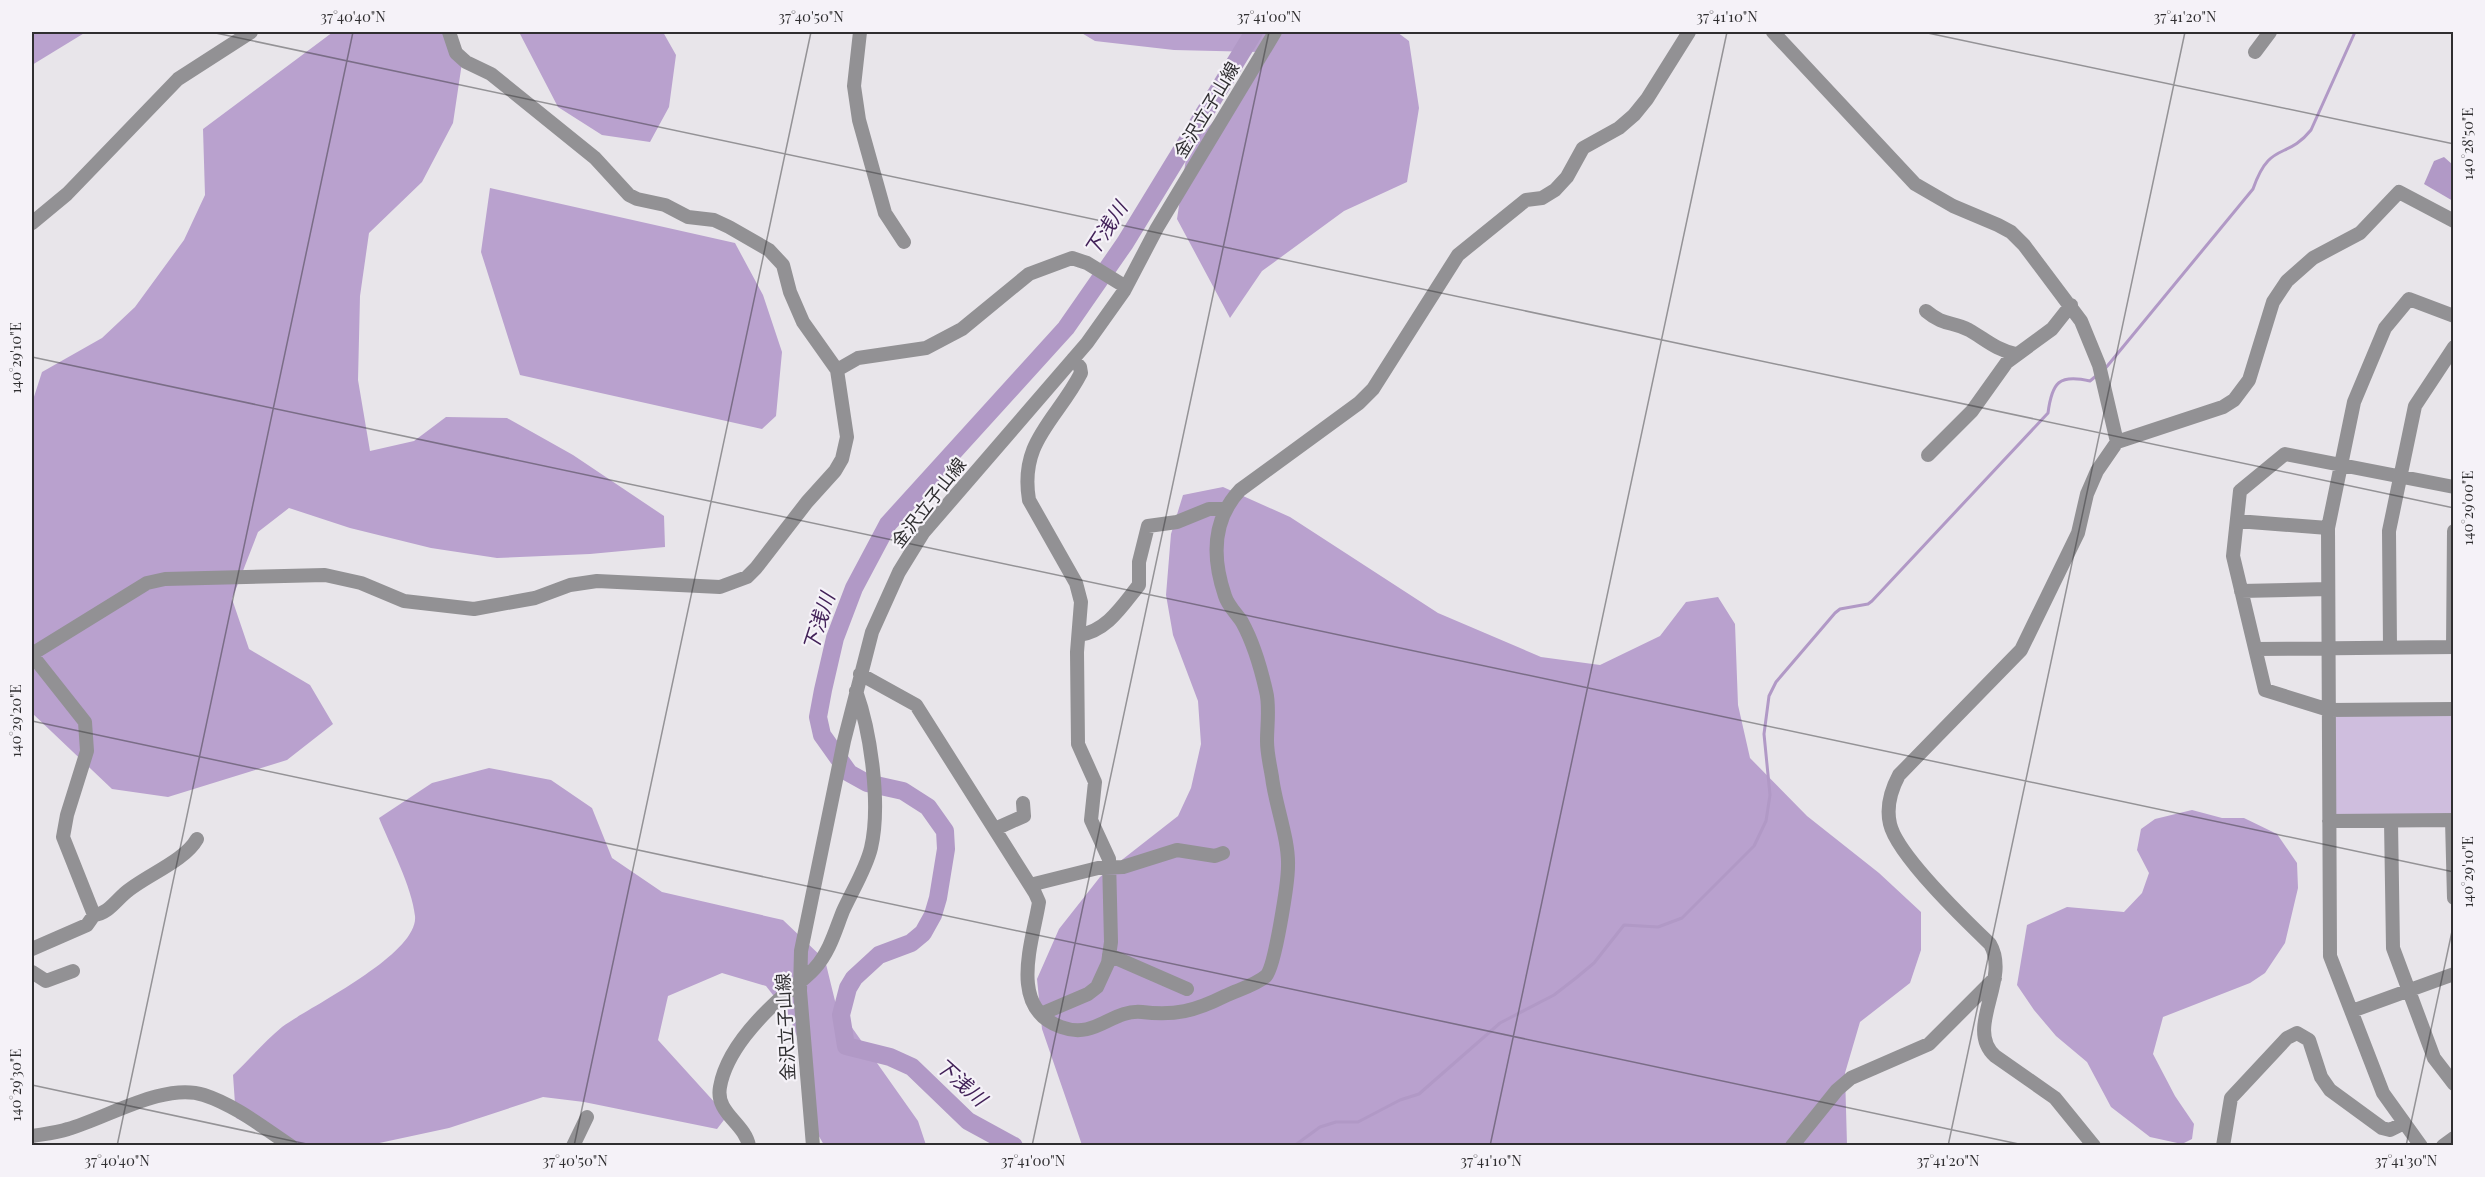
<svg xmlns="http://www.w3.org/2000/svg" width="2485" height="1177" font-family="'Playfair Display','Noto Sans JP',serif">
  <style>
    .green { fill: #cfbede }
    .forest { fill: #b9a1ce }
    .water { fill: #b199c6 }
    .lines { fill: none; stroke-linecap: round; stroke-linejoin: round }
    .stream { stroke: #b199c6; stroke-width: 3 }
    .river { stroke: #b199c6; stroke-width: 18 }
    .minor { stroke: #929194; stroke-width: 14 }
    .ticks { fill: none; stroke: #2f2e30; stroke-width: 1.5; stroke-opacity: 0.45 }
    .labels { text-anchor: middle; stroke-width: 4.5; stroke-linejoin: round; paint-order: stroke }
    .street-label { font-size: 18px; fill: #2f2e30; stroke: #f5f2f8 }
    .water-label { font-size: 20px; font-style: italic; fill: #422158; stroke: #f5f2f8 }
    .neatline { fill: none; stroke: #2f2e30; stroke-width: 2 }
    .ticks-label { font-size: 15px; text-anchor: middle; fill: #2f2e30 }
  </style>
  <rect width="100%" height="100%" fill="#e8e5ea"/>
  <path class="green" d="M2334,714h119v102h-119z"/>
  <path class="forest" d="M32,32h54l-54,33z
    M333,32h118l12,24 -10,67 -31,59 -53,51 -9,63 -2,84 12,71 44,-10 32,-24 61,1 66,37 91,61 1,31 -75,7 -93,4 -66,-10 -81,-20 -61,-20 -31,24 -26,67 17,50 61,36 23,39 -46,36 -119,37 -56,-8 -80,-76v-310l10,-31 60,-34 33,-31 49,-67 21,-45 -2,-66z
    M519,32h144l13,23 -7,52 -19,35 -48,-7 -44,-28z
    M1080,32h317l12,9 10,67 -12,74 -63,29 -82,60 -32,47 -53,-99 10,-67 56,-65 15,-35 -84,-2 -79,-9z
    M490,188l245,55 28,52 19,57 -6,64 -14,13 -242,-54 -39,-123z
    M1223,487l67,30 148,96 103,44 59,8 60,-29 26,-34 32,-5 17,27 3,81 12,53 57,58 72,57 42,39v38l-11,33 -50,39 -15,51 2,72h-765l-40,-116 -5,-50 22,-50 41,-52 78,-61 13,-28 10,-44 -3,-43 -25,-66 -7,-40 5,-61 12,-39z
    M489,768l62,12 41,28 20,50 50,34 121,28 42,40 11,45 82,116 8,24h-102l-11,-19 -8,-71 -18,-42 -21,-27 -44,-13 -54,23 -10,44 69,76 -10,13 -133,-27 -41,-5 -94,31 -79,17h-78l-56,-27 -3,-43c16,-15 32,-34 49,-48 29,-21 137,-73 133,-111 -3,-29 -25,-71 -36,-98l53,-35z
    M2192,810l30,8h22l33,16 20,29 1,25 -13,55 -20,30 -15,10 -87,34 -10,37 22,42 19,28 -2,15 -10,5 -32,-7 -39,-30 -24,-45 -31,-26 -22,-26 -17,-25 10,-60 40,-18 57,5 18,-19 7,-20 -12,-23 4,-21 14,-10z"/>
  <path class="water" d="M2444,157l9,8v36l-29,-17 10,-23z"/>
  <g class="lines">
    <path class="stream" d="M2104,370l149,-181c17,-49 33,-28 58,-59l44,-98
      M1294,1146l26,-19 16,-5h22l42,-22 19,-6 81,-71 54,-28 22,-17 18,-15 30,-38 34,2 24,-9 72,-72 12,-25 4,-26 -6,-61 5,-38 7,-14 59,-69 5,-4 28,-5 4,-3 176,-188c4,-31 11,-39 42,-32l6,-5"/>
    <path class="river" d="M1014,1146l-46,-25 -56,-54 -22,-10 -44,-11 -5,-31 7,-27 6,-10 25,-23 32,-12 12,-10 10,-18 5,-17 8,-49 -1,-18 -17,-24 -25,-16 -36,-8 -18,-10 -27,-38 -4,-18 5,-27 12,-52 19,-50 34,-64 178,-196 59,-85 129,-211"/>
    <path class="minor" d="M860,32l-6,54 5,34 26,93 19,29
      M1773,32l142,152 38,22 45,19 13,7 13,13 57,76 18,44 18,77
      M2255,52l15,-20
      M32,223l35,-29 111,-115 73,-47
      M1926,311c18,15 25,10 43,19 16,9 27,20 47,24
      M837,370l21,-12 68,-10 36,-19 67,-55 43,-16 15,5 39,24
      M1928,455l44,-44 35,-49 45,-33 19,-24
      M2454,487l-169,-33 -45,37 -7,65 32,134 64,20 125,-1
      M2237,521l91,7
      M2241,591l87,-2
      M1079,635c28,-4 43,-29 60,-50v-23l9,-36 29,-4 32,-13h16
      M2390,647l-1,-116 26,-125 39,-59
      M2453,647l1,-116
      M2256,649l198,-2
      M32,654l115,-71 18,-4 160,-4 36,8 43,18 70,8 61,-11 35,-13 27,-4 123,6 27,-10 9,-9 51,-66 28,-31 7,-12 5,-22 -10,-67 -34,-48 -13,-30 -7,-27 -14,-15 -40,-23 -15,-7 -26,-3 -23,-12 -28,-6 -8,-4 -34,-37 -104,-84 -25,-12 -10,-9 -7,-21
      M32,655l53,67 2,29 -20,64 -4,22 31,78 -7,10 -55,24
      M860,674l56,31 119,188 4,9c-6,39 -32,106 22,125 35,13 50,-18 81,-15 33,4 53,-1 83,-16 12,-6 31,-11 41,-20 9,-9 22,-94 22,-110 1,-27 -13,-62 -16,-89 -2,-12 -5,-24 -5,-36 0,-16 3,-35 -1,-50 -5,-22 -13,-49 -24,-69 -5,-8 -14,-16 -17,-26 -13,-38 -13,-76 15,-106l119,-87 14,-14 85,-134 68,-55 16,-2 13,-8 12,-13 16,-29 36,-20 15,-13 13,-16 42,-67
      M2452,820l2,78
      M2329,821l125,-1
      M2391,821l2,127 41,110 20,26
      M995,829l29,-13 -1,-13
      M1030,885l68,-17 25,-1 54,-17 38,6 8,-3
      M94,915c13,-1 21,-13 30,-21 20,-18 60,-32 73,-55
      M1109,955l78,34
      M32,972l14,9 27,-10
      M2352,1011l102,-37
      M1041,1014l47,-20 9,-7 11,-24 3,-21 -2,-83 -18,-39 4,-38 -17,-38 -1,-92 4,-50 -5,-19 -47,-83c-10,-59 28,-80 52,-127l-1,-6 -7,-8
      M32,1136c12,-2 24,-3 36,-7 39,-11 96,-47 136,-34 31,10 60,33 87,51
      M573,1146l14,-29
      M749,1146c-4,-23 -34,-33 -29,-59 6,-35 39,-70 64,-92 11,-9 22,-17 31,-27 15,-17 20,-37 28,-57 9,-20 23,-42 28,-63 10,-43 0,-115 -15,-157
      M813,1146l-13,-155 1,-40 43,-210 28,-109 27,-60 24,-39 164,-190 37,-52 33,-63 118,-196
      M1792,1146l45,-56 14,-12 78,-34 66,-66
      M2094,1146l-39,-48 -60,-42c-31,-28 16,-76 -5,-112 -24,-23 -93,-89 -100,-120 -4,-17 1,-34 9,-49l122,-125 57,-117 9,-39 10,-23 20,-29 106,-35 11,-7 15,-20 24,-78 14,-21 26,-23 47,-25 39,-41 55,29
      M2223,1146l8,-48 56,-60 10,-5 12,7 12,37 9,13 52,38 8,2 14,-7
      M2421,1146l-38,-53 -53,-137 -2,-428 26,-126 31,-74 24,-29 45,17
      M2443,1146l11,-8"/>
  </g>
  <path class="ticks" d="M211,32l2243,476M1923,32l531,112M32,357l2422,515M32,721l1996,425M32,1085l284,61M117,1146l236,-1114M574,1146l237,-1114M1032,1146l237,-1114M1490,1146l237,-1114M1948,1146l237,-1114M2406,1146l48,-224"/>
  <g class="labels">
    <g class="street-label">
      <text transform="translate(1207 110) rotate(-59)" y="6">金沢立子山線</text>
      <text transform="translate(929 503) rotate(-52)" y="6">金沢立子山線</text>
      <text transform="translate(786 1027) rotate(-93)" y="6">金沢立子山線</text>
    </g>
    <g class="water-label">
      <text transform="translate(1106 229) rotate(-57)" y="7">下浅川</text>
      <text transform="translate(819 622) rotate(-72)" y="7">下浅川</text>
      <text transform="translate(961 1082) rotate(42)" y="7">下浅川</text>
    </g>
  </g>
  <rect width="2485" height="1177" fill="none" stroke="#f5f2f8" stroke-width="66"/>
  <rect x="33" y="33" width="2419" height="1111" class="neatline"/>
  <g class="ticks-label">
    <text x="353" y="22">37°40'40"N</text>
    <text x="811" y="22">37°40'50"N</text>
    <text x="1269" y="22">37°41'00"N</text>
    <text x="1727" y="22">37°41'10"N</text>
    <text x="2185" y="22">37°41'20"N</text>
    <text transform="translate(2468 144) rotate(-90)" y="5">140°28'50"E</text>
    <text transform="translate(16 358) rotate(-90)" y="5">140°29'10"E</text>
    <text transform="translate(2468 508) rotate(-90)" y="5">140°29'00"E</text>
    <text transform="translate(16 721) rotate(-90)" y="5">140°29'20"E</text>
    <text transform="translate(2468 872) rotate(-90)" y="5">140°29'10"E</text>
    <text transform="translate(16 1085) rotate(-90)" y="5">140°29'30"E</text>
    <text x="117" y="1166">37°40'40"N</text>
    <text x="575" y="1166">37°40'50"N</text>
    <text x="1033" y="1166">37°41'00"N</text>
    <text x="1491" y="1166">37°41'10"N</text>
    <text x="1948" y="1166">37°41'20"N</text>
    <text x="2406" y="1166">37°41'30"N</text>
  </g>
</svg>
